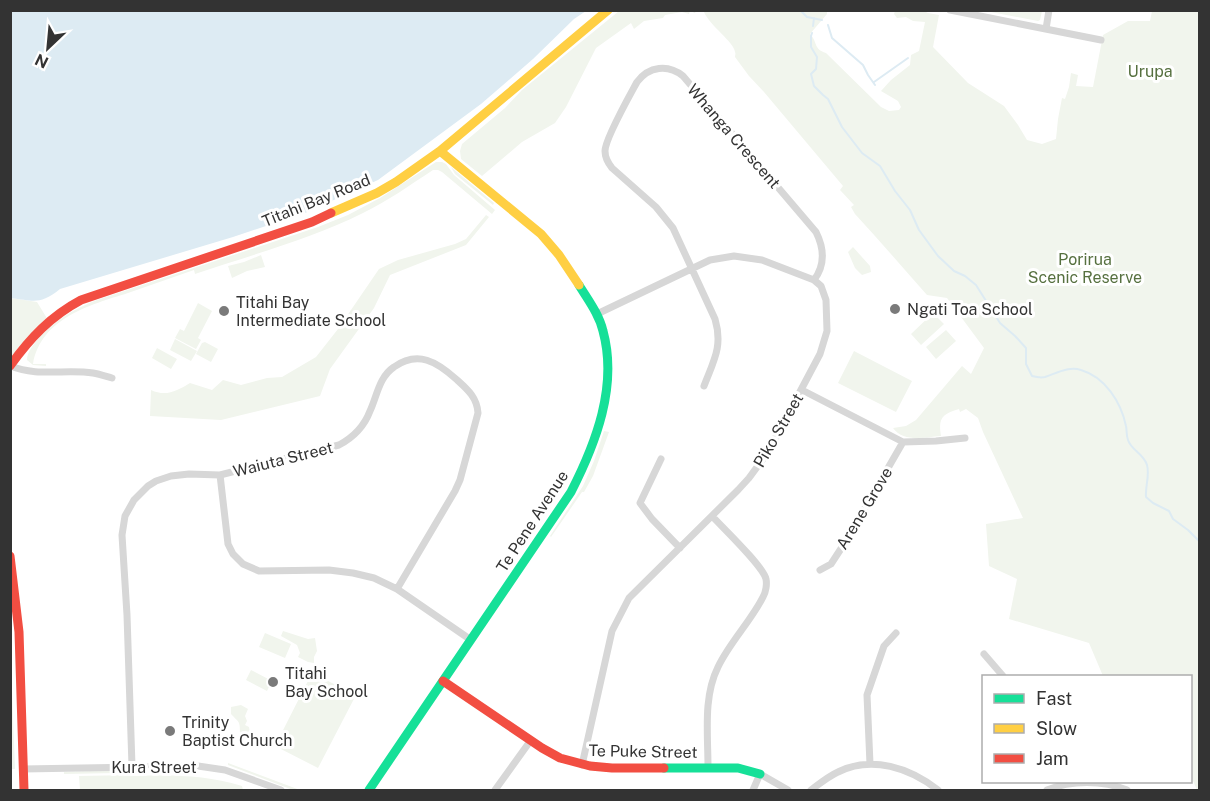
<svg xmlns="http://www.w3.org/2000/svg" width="1210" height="801" font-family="'Public Sans',sans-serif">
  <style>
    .green { fill: #f1f5ed }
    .water { fill: #ddebf3 }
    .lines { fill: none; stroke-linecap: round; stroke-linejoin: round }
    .stream { stroke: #ddebf3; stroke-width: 2 }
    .street { stroke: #d7d7d7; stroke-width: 7 }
    .fast { stroke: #16e098; stroke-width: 9 }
    .slow { stroke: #ffcf43; stroke-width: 9 }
    .jam { stroke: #f24e42; stroke-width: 9 }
    .poi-dot { fill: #7a7a7a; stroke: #fff; stroke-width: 2 }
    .labels { text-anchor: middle; stroke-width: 6; stroke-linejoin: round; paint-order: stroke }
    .park-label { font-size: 16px; fill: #56703f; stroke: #fff }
    .street-label { font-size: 16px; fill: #333; stroke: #fff }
    .poi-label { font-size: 16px; fill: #333; stroke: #fff; text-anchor: start }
  </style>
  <rect width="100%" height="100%" fill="#fff"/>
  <path class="green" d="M619,11h77l-1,2 -5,-2 -1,3 -7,-2 -17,3 -2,3 -19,3 -10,8 -3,-6 -35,25 -30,59 -11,16 -33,19 -40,34 -21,-17 -1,-8 2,-7 43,-36 17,-18z
    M700,11h127v3l-17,20c8,8 3,15 16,19l55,54 8,4 10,-1 2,-3 -3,-6 -17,-10 10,-11 19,-15 1,-10 8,-4 6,-29 -12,-1 -7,-4 -9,1 -3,-4 1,-3h29l4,2 11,2 -6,32 35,36 36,23 14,19 9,15 15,4 14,-5 2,-20 4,-21 3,1 4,-12 2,-14 7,2 -2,11 17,1 10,-52 25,-14h22l2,-10h47v779h-2l-6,-14 -1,-100h-87l-14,-33 -80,-24 8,-40 -28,-13 -3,-42 37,-6 -40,-86 -5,-14 -12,-9 -6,3 -1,-3c-17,5 -21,9 -18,27 -16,1 -37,7 -48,-8l13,-2 10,-6 46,-54 9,8 13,-26 -37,-50 -20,-3c-24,-27 -47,-54 -72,-81l-4,-7 3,-2 -14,-15 3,-4 -79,-94 -15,-16 -14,-19c0,-2 1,-3 0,-5 -1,-10 -25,-26 -31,-40z
    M991,11v-1l51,1 -2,9 -2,1 -47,-9z
    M436,162h6l4,2 8,11 41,35 -3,4 -50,-42 -4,-2h-5c-23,15 -45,31 -70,43 -52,26 -112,42 -168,61l-1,-4c-22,8 -44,15 -66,23 -38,12 -87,25 -95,71h13v2l-13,-1 -6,-5c0,-17 34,-43 48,-50 7,-4 14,-7 22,-10l221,-73 30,-12 32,-17z
    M451,167l43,36 -1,2 -38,-31z
    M486,215l3,2 -23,28 -76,30 -16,33 -44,61 -10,27 -99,24 -71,-4 1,-26c15,7 26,1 39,-7l22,7 11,-10 18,5 26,-7 15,-1 34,-20 22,-28 41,-60 19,-9 57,-16 11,-5z
    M853,247l17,19 1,6 -9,3 -7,-7 -7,-16z
    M261,255l4,12 -18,4 -15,7 -4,-12 16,-4z
    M11,298l26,4 11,18 -37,46z
    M198,303l14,8 -14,27 3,2 -5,9 -21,-11 5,-9 4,2z
    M933,313l11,11 -23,21 -10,-11z
    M946,330l10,11 -20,18 -10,-12z
    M175,339l22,12 -6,10 -21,-11z
    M205,342l13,7 -7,13 -15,-8 6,-11z
    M157,348l20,11 -6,10 -19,-11z
    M854,351l58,30 -16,31 -58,-29z
    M604,431l5,1 -16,44 -9,16h-2l-31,45 -1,-1 33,-50 11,-25z
    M283,631l25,8 7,-1 2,13 -3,6v6l-6,-1 -10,-5 2,-4 -3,-8 -16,-9z
    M265,633l26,11 -6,14 -26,-11z
    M10,636l5,133h-5z
    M251,670l21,11 -5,10 -21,-11z
    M312,673l44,22 -38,73 -43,-22z
    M241,705l7,4 -3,7 2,5 -2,4 4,2 1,6 -5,3 -5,-3c0,-13 -1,-10 -9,-19v-7z
    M228,763l72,27h-7l-65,-25z
    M117,770v3l-53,1v-2z
    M133,775l3,1c39,-1 69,-1 106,10l1,4h-163l-1,-14z"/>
  <path class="water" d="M11,10h575v1l-12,8 -41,40 -52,45 -103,76 -73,33 -72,24 -173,52c-20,16 -26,12 -49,9z"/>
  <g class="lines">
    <path class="stream" d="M800,10l7,7 15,3
      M828,25l4,13 31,27 5,10 7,10
      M813,26l1,-8
      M812,33l-1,3v11l6,10 -1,12 -5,5 3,12 9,9 5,4 14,28 20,26 18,13 15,25 15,19 9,20 19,26 16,15 11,5 11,9 24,38 15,13 11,12v16l6,12c4,1 9,2 13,1 12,-4 24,-11 36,-7 24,7 40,32 45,56 1,4 0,9 2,14 3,10 16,14 19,25 3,11 -2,21 -1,32l7,6 16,8 4,8 15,11 12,12
      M874,82l34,-24"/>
    <path class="street" d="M950,10l151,30
      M1046,29l3,-19
      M11,366c25,11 55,3 82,7 6,1 12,3 19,5
      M704,386c10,-26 19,-40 11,-67l-42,-91 -17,-21 -44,-39c-4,-5 -7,-10 -7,-17 0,-12 25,-56 32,-69 12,-16 31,-18 46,-6l133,156c8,16 10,32 -2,48
      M802,390l101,52 33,-1 29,-3
      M661,459l-21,44 12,16 28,29
      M220,475l8,69 5,10 10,10 16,7 70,-1 24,3 21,5 23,11 74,51
      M820,570l11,-6 15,-23 57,-99
      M984,654l19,22
      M870,764l-3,-69 17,-49 12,-13
      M582,765l30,-134 17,-33 109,-108 11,-12 19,-26 52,-98 7,-23 -1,-31 -5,-14 -7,-6 -52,-20 -28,-4 -24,4 -113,54
      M132,766l-5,-151 -5,-80 3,-19 9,-16 14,-14 8,-5 15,-5 18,-2 31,1 119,-30c15,-8 25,-18 31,-34 7,-15 9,-34 24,-44 24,-17 43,-5 62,12 11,10 21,18 22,34l-18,67 -5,11 -58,98
      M708,767c0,-33 -5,-70 10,-100 12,-25 33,-46 45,-70 3,-5 4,-13 3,-18 -3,-13 -43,-51 -54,-63
      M23,769l175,-3 27,4 56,20
      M495,790l36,-50
      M753,790l7,-16 28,16
      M811,790c8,-6 18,-14 27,-18 34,-17 72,-4 100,18
      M1047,790c24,-10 56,-10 80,0"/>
    <path class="fast" d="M664,768h74l22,6
      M369,790l202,-298c25,-49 47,-106 32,-161 -4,-17 -15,-31 -24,-46"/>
    <path class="slow" d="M440,151l101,83 18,21 20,30
      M331,213l46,-20 19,-11 44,-31 168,-141"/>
    <path class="jam" d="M10,366c20,-28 41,-50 71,-66l231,-78 19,-9
      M10,556l9,76 5,158
      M443,681l99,67 18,10 30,8 22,2h52"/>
  </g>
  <g class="poi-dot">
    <circle cx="895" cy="309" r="6"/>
    <circle cx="224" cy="311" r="6"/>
    <circle cx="273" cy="682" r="6"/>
    <circle cx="170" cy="731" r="6"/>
  </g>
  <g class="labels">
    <g class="park-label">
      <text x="1150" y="77">Urupa</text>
      <text x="1085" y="265">Porirua<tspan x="1085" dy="18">Scenic Reserve</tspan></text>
    </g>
    <g class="street-label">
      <text transform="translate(734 136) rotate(49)" y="6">Whanga Crescent</text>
      <text transform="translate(316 200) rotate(-22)" y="6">Titahi Bay Road</text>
      <text transform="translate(778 430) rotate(-60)" y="6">Piko Street</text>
      <text transform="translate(283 459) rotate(-14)" y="6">Waiuta Street</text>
      <text transform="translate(864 508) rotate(-59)" y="6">Arene Grove</text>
      <text transform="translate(532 521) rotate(-57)" y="6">Te Pene Avenue</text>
      <text transform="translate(643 751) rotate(1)" y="6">Te Puke Street</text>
      <text x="154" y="773">Kura Street</text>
    </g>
    <g class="poi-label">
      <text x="236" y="308">Titahi Bay<tspan x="236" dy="18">Intermediate School</tspan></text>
      <text x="907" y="315">Ngati Toa School</text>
      <text x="285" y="679">Titahi<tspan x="285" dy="18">Bay School</tspan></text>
      <text x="182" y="728">Trinity<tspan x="182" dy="18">Baptist Church</tspan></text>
    </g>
  </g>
  <rect width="1210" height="801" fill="none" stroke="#333333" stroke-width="24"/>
  <rect x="982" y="675" width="210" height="108" fill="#ffffff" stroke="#adadad" stroke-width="1.5"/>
  <rect x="994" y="694" width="30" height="9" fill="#16e098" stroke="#adadad" stroke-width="1.5"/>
  <text x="1036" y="705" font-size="18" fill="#333333">Fast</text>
  <rect x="994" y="724" width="30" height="9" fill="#ffcf43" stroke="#adadad" stroke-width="1.5"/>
  <text x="1036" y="735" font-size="18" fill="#333333">Slow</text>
  <rect x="994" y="754" width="30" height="9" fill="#f24e42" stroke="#adadad" stroke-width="1.5"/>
  <text x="1036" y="765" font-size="18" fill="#333333">Jam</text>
  <g transform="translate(48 48) rotate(206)" stroke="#ffffff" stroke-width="4.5" paint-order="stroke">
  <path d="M0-4.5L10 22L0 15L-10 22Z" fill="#333333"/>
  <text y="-9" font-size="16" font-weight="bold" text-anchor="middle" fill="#333333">N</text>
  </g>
</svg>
